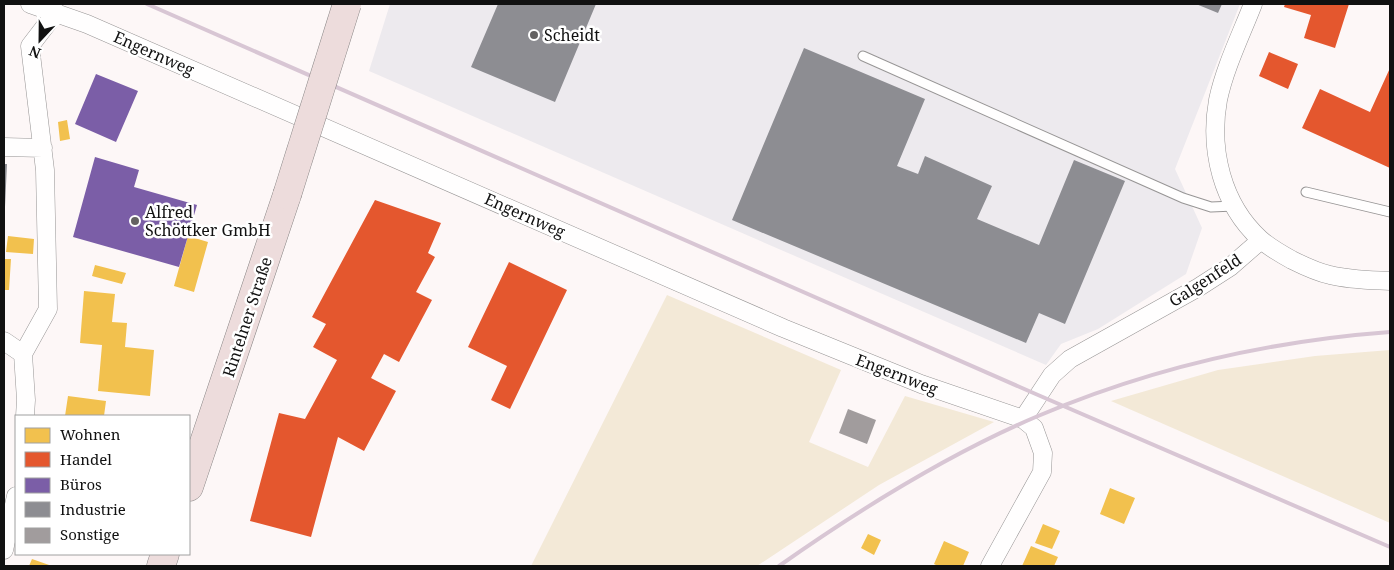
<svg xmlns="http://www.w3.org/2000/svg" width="1394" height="570" font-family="'Noto Serif',serif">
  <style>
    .industrial { fill: #edeaee }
    .green { fill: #f3e9d7 }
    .homes { fill: #f2c14e }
    .shops { fill: #e4572e }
    .offices { fill: #7b5ea7 }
    .industry { fill: #8d8d92 }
    .building { fill: #a19c9d }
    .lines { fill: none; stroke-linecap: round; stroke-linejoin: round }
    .lane-casing { stroke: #979595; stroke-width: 11 }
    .street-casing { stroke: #979595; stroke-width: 19 }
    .primary-casing { stroke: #858282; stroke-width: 29 }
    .lane { stroke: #fffefe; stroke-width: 9 }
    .street { stroke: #fffefe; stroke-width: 18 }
    .primary { stroke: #eddcdc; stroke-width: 28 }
    .rail { stroke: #d8c6d4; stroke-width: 4 }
    .primary-bridge-casing { stroke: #858282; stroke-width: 29; stroke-linecap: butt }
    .primary-bridge { stroke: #eddcdc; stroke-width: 28 }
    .poi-dot { fill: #646262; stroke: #fff; stroke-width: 2 }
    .labels { text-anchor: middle; stroke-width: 5; stroke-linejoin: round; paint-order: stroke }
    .poi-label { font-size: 16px; fill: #111; stroke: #fff; text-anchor: start }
    .street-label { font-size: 16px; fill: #111; stroke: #fff }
  </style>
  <rect width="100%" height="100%" fill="#fdf7f7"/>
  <path class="industrial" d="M390,4h850l-65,165 27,59 -16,46 -88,55 -37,15 -15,21 -677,-294z"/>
  <path class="green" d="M667,295l174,75 -32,72 59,25 37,-71 89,26 -115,63 -122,81h-226z
    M1390,350v173l-279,-122 107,-31 97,-14z"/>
  <path class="homes" d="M67,120l3,19 -10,2 -2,-19z
    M8,236l26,3 -1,15 -27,-2z
    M188,236l20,6 -14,50 -20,-6z
    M4,259h7l-2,31h-5z
    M95,265l31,8 -4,11 -30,-8z
    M84,291l31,3 -3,28 15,1 -2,24 29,3 -4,46 -52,-5 4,-46 -22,-2z
    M68,396l38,5 -2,15h-39z
    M1110,488l25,10 -11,26 -24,-10z
    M1043,524l17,7 -8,18 -17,-6z
    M868,534l13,6 -7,15 -13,-7z
    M944,541l25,11 -6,14h-25l-4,-2z
    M1031,546l27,11 -4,9h-32z
    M32,559l20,7h-23z"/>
  <path class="shops" d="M1285,4h64l-14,44 -31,-10 7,-23 -27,-8z
    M1269,52l29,12 -10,25 -29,-13z
    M1390,68v100l-88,-40 18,-39 50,23z
    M375,200l66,23 -13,30 7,4 -19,35 16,8 -33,62 -15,-8 -13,24 25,13 -32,60 -26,-14 -27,100 -61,-16 29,-108 26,6 32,-59 -24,-13 13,-23 -14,-7z
    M509,262l58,28 -57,119 -19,-9 16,-34 -39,-19z"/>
  <path class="offices" d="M96,74l42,17 -22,51 -41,-18z
    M95,157l44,13 -5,17 63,18 -18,62 -106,-30z"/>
  <path class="industry" d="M498,4h98l-41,98 -84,-35z
    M1196,4h26l-4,9z
    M804,48l121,51 -28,67 21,8 7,-18 67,30 -15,33 62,26 35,-85 51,21 -60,143 -26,-11 -13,30 -294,-123z
    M4,164h3l-2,43h-1z"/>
  <path class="building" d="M848,409l28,11 -9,24 -28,-11z"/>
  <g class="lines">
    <defs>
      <path id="lane" d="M863,56l320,142 28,9 23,-1
        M1306,192l84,20"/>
      <path id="street" d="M30,4l57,20 696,304 138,56 102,35 11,9 9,25 -1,19 -52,94
        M1253,4c-12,31 -28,63 -35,96 -9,50 4,104 42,139 9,8 21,15 32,21 12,6 24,12 38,15 20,5 40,5 60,6
        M4,147l39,1
        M4,341l19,13 3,46 -1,16
        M23,354l25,-45 -3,-139 -15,-124 26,-34
        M1023,419l29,-44 18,-16 129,-72 31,-20 31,-27
        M4,550l12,-54"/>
      <path id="primary" d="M189,487l98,-292
        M161,566l4,-12"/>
    </defs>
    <use href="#lane" class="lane-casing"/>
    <use href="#street" class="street-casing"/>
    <use href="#primary" class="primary-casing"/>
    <use href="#lane" class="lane"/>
    <use href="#street" class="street"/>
    <use href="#primary" class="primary"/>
    <path class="rail" d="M147,4l891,391 352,152
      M779,566c81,-57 167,-111 259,-150 111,-47 231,-75 352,-84"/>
    <defs>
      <path id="primary-bridge" d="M287,195l60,-191"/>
    </defs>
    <use href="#primary-bridge" class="primary-bridge-casing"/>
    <use href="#primary-bridge" class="primary-bridge"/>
  </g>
  <g class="poi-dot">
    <circle cx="534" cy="35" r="5"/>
    <circle cx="135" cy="221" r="5"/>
  </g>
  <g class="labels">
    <g class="poi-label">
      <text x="544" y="41">Scheidt</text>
      <text x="145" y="218">Alfred<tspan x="145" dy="18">Schöttker GmbH</tspan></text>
    </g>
    <g class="street-label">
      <text transform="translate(154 53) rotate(24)" y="6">Engernweg</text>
      <text transform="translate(525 215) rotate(24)" y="6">Engernweg</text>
      <text transform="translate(1205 280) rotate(-33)" y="6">Galgenfeld</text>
      <text transform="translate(247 317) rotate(-72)" y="6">Rintelner Straße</text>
      <text transform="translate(897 374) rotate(21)" y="6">Engernweg</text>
    </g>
  </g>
  <rect width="1394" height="570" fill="none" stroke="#111111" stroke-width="10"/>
  <rect x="15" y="415" width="175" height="140" fill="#ffffff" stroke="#a0a0a0"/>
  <rect x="25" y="428" width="25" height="15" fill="#f2c14e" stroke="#a0a0a0"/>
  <text x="60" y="440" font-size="15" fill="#111111">Wohnen</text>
  <rect x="25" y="452" width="25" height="15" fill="#e4572e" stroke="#a0a0a0"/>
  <text x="60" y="465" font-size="15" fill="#111111">Handel</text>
  <rect x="25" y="478" width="25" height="15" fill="#7b5ea7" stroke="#a0a0a0"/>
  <text x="60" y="490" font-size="15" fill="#111111">Büros</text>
  <rect x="25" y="502" width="25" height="15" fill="#8d8d92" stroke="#a0a0a0"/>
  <text x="60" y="515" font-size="15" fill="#111111">Industrie</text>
  <rect x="25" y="528" width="25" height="15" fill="#a19c9d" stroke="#a0a0a0"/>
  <text x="60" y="540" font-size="15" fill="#111111">Sonstige</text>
  <g transform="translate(40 40) rotate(202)" stroke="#ffffff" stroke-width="4" paint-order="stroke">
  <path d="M0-4L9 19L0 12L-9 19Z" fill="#111111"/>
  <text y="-8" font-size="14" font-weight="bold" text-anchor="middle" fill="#111111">N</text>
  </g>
</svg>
